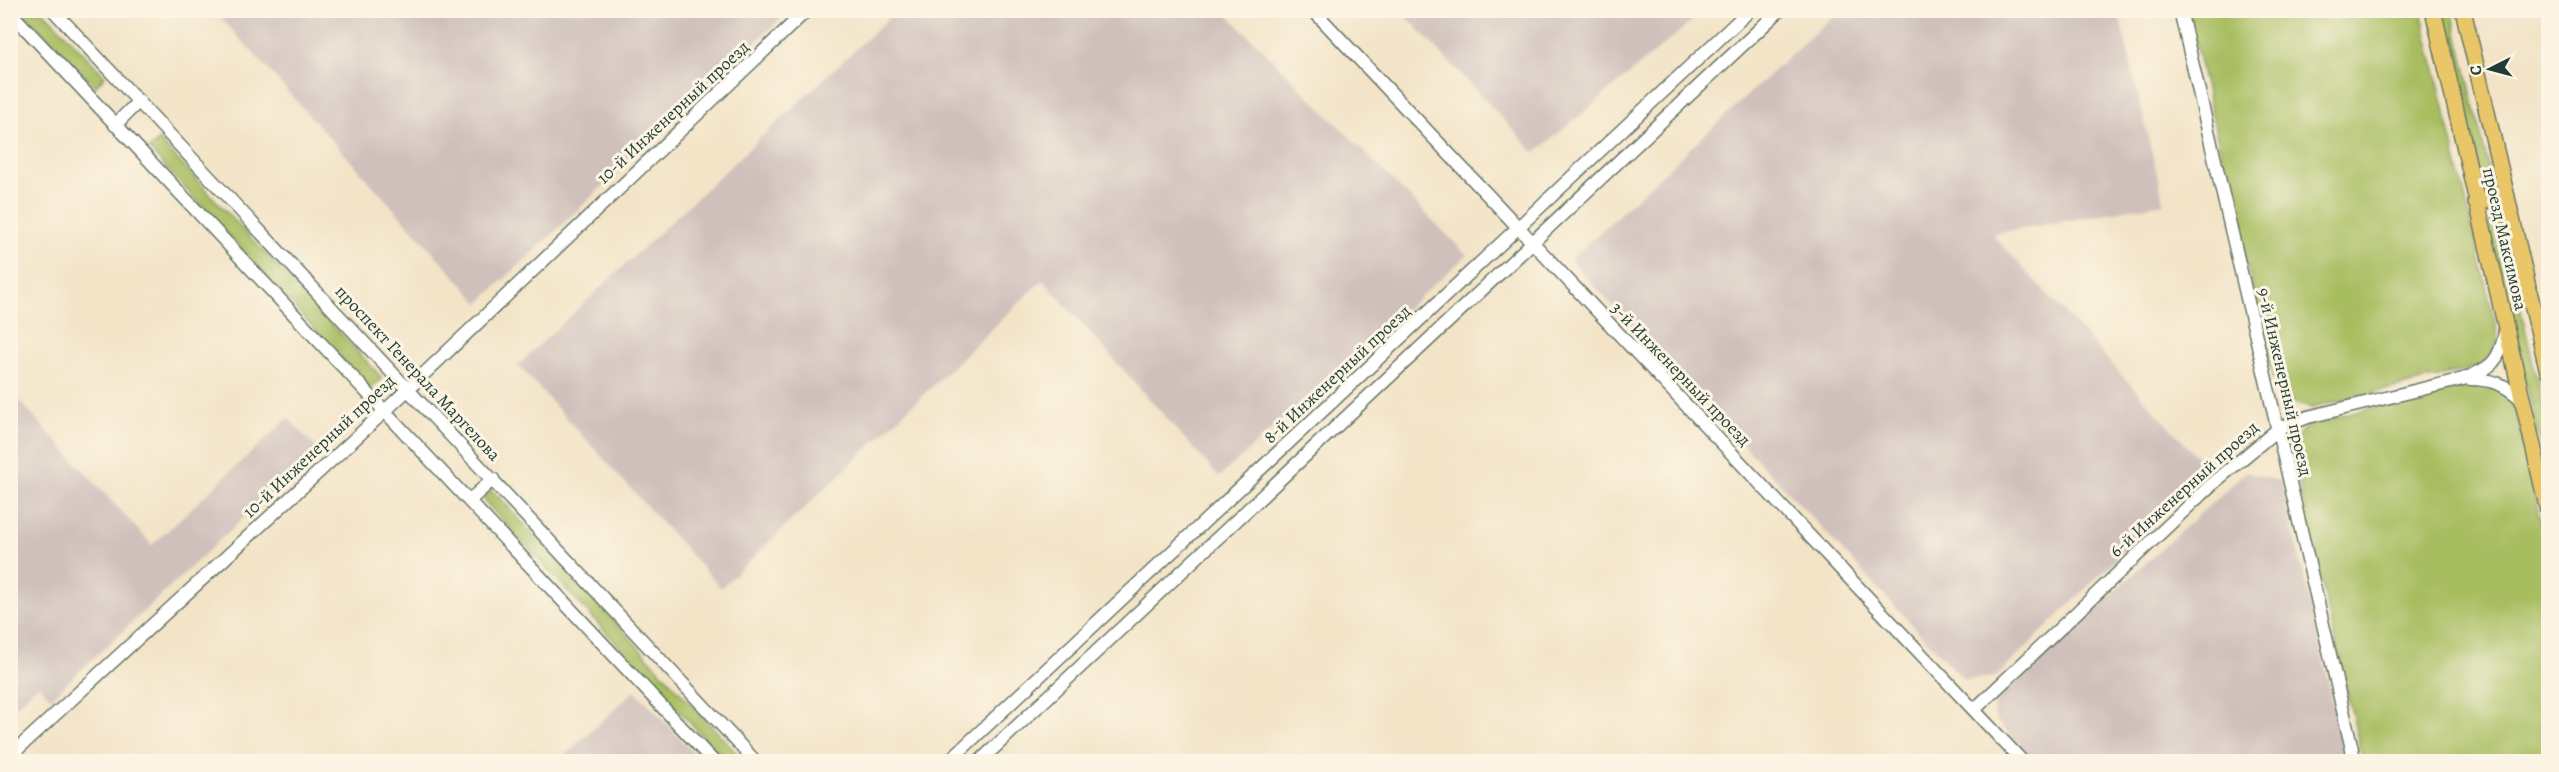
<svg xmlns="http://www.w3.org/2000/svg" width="2559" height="772" font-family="Alegreya,serif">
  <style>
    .industrial { fill: #cfc0bb }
    .green { fill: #a8bd61; stroke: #647d4a; stroke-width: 1.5 }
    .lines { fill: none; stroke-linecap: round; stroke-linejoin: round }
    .minor-casing { stroke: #697767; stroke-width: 15 }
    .major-casing { stroke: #697767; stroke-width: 18 }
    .minor { stroke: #fff; stroke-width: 12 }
    .major { stroke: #e9c769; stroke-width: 15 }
    .labels { text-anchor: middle; stroke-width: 6; stroke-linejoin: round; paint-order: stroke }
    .street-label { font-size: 18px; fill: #1f3d34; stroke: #fcf5e5 }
  </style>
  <rect width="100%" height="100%" fill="#fcf5e5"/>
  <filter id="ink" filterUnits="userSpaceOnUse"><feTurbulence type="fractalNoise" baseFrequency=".0167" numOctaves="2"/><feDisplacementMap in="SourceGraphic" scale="12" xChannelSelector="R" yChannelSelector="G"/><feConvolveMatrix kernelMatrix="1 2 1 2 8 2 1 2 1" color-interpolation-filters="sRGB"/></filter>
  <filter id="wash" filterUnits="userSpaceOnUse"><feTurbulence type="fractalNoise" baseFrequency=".008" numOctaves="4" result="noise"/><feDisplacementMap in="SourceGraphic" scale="24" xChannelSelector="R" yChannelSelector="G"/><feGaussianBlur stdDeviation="1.35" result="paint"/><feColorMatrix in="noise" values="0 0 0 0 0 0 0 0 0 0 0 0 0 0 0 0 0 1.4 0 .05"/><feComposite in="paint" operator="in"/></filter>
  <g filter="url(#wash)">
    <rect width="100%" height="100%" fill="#f3e4c7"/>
    <path class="industrial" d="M215,11h574l-310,292z
      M896,11h328l243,244 -248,222 -176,-197 -322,308 -203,-223z
      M1401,11h303l-169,142z
      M1838,11h280l46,192 -172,31 216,235 -212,208 -32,3 -394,-420z
      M11,392l141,153 136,-127 29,31 -266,249 -13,-13 -23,22 -5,-5z
      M2246,472l36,10 65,279h-312l-39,-41 -3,-11 3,-10z
      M635,690l66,71h-142z"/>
    <path class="green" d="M22,11h21l62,65 -10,11z
      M2188,11h233l77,325c-1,16 -10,26 -24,32l-162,40c-20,-4 -31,-11 -39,-30z
      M2441,11h11l40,172 -4,6 -6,-4z
      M159,140l223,238 -12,11 -221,-240z
      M2495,217l6,6 47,206v47l-59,-250v-6z
      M2475,383h8l29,13 36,159v206h-185l-69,-299c-1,-23 4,-34 26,-41z
      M490,491l5,2 249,268h-18l-241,-259 -1,-5z"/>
  </g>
  <g filter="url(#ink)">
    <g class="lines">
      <defs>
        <path id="minor" d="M53,10l703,752
          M1313,10l710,752
          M2180,10l175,752
          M10,12l704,750
          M115,125l24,-24
          M2470,379c23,0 37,6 53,22
          M470,500l23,-21
          M1975,709l236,-224 67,-56 30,-12 155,-38c27,-10 37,-17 42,-47
          M10,756l376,-346 421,-400
          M948,762l802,-752
          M979,762l801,-752"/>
        <path id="major" d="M2433,10l115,501
          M2463,10l85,362
          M2476,203l31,-7"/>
      </defs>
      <use href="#minor" class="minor-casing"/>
      <use href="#major" class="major-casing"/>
      <use href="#minor" class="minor"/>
      <use href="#major" class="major"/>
    </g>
  </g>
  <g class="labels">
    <g class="street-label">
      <text transform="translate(673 112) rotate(-43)" y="6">10-й Инженерный проезд</text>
      <text transform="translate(2505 239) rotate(77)" y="6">проезд Максимова</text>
      <text transform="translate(418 373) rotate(47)" y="6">проспект Генерала Маргелова</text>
      <text transform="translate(1337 374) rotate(-43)" y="6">8-й Инженерный проезд</text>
      <text transform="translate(1681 374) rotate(46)" y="6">3-й Инженерный проезд</text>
      <text transform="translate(2285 382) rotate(77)" y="6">9-й Инженерный проезд</text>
      <text transform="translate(319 446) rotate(-43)" y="6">10-й Инженерный проезд</text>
      <text transform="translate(2184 489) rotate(-42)" y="6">6-й Инженерный проезд</text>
    </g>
  </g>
  <rect width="2559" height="772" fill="none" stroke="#fcf5e5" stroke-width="36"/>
  <g transform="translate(2490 69) rotate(264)" stroke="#fcf5e5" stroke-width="4.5" paint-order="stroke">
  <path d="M0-4.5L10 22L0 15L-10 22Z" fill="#1f3d34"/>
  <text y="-9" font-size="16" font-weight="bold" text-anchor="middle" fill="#1f3d34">С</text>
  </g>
</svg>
